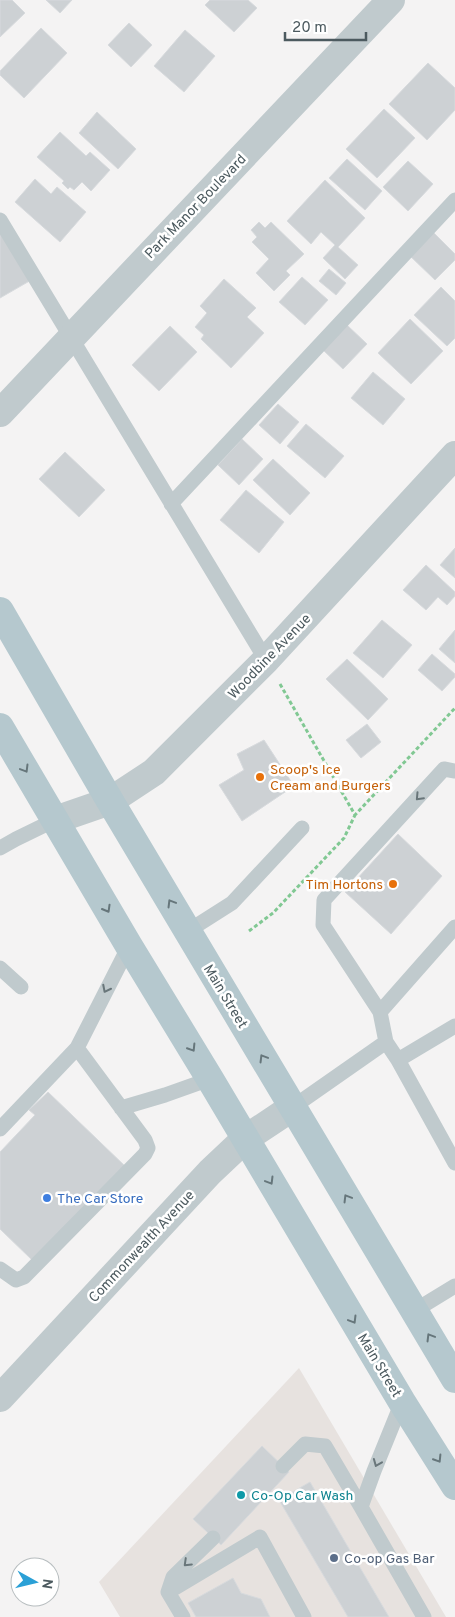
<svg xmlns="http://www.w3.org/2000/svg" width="455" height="1617" font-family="Overpass,sans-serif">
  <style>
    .commercial { fill: #e7e2df }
    .building { fill: #cdd1d4; stroke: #d7dadd }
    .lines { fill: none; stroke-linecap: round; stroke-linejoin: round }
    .path { stroke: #81c893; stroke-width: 3; stroke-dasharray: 4 2.5; stroke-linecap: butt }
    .service { stroke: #c0cacd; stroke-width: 15 }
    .minor { stroke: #c0cacd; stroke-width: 28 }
    .primary { stroke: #b5c8ce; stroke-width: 28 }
    .oneway { stroke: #66767b }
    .oneway2 { stroke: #69767a }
    .food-dot { fill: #e8710a; stroke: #fff; stroke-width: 2 }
    .shop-dot { fill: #3f7fe0; stroke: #fff; stroke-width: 2 }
    .culture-dot { fill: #0f9aa8; stroke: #fff; stroke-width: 2 }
    .service-dot { fill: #5c6f8a; stroke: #fff; stroke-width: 2 }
    .labels { text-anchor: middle; stroke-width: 5; stroke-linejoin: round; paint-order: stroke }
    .street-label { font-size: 14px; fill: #4c5a5f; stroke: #fff }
    .food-label { font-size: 14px; fill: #c56008; stroke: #fff; text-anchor: start }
    .shop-label { font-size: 14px; fill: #366cbe; stroke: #fff; text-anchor: start }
    .culture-label { font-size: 14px; fill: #0d838f; stroke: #fff; text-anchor: start }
    .service-label { font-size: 14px; fill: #4e5e75; stroke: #fff; text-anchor: start }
  </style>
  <rect width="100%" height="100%" fill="#f4f3f3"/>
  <path class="commercial" d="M299,1368l147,249h-326l-21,-35z"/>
  <path class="building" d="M0,0h12l13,13 -25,24z
    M46,0h26l-12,13z
    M210,0h38l9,8 -23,24 -29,-27z
    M129,23l23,22 -21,22 -23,-22z
    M41,28l26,25 -43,45 -24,-23v-4z
    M185,30l30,26 -31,36 -30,-26z
    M428,63l27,25v22l-28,30 -38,-36z
    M384,109l31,29 -38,40 -31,-29z
    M97,112l39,37 -18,20 -39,-36z
    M60,132l26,24 4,-4 20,18 -19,21 -9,-9 -8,8 -4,-3 -2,2 -6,-6 2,-2 -27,-24z
    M347,159l35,32 -17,19 -36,-32z
    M408,161l25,23 -25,27 -25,-24z
    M35,179l16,15 6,-7 29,25 -26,30 -45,-40z
    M325,180l40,38 -27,29 20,18 -13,14 -22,-21 12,-13 -14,-13 -10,12 -24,-23z
    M259,222l6,6 6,-6 33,32 -18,17 4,4 -16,16 -18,-18 13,-14 -17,-17 5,-5 -6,-7z
    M0,223l33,56 -33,19z
    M431,230l24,24v6l-20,20 -27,-26z
    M329,269l17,14 -10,12 -17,-14z
    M302,277l26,23 -23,25 -26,-23z
    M224,279l32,29 -9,9 17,16 -33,35 -30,-29 3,-4 -9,-8 12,-14 -7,-7z
    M441,287l14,14v37l-8,8 -33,-31z
    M410,319l33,32 -32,33 -33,-31z
    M347,325l20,19 -24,25 -20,-19z
    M170,326l27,26 -38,39 -27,-26z
    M373,372l32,27 -22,26 -32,-27z
    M278,404l21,18 -19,22 -21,-19z
    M306,424l38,32 -19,22 -38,-32z
    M242,439l21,20 -24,26 -21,-20z
    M65,452l40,38 -26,27 -40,-38z
    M273,459l37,34 -20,22 -37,-35z
    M246,490l38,32 -25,31 -39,-33z
    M455,548v30l-15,-13z
    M426,565l29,27v4l-8,9 -9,-8 -12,13 -23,-20z
    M382,620l30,25 -29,33 -30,-25z
    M455,630v33l-16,-14z
    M432,654l23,20v3l-13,14 -24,-21z
    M347,659l41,40 -20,21 -42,-41z
    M367,724l14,18 -20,16 -15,-18z
    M264,740l30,46 -52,35 -23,-36 25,-15 -7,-16z
    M398,834l44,42 -51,58 -46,-42z
    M48,1092l78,75 -94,93 -32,-31v-77l35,-37 -6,-5z
    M262,1446l27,26 -68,73 -28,-26z
    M310,1482l79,135h-41l-69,-117z
    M233,1578l8,15 20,6 9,18h-74l-8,-14z"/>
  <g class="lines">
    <path class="path" d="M280,684l75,131 100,-107
      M249,931l24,-18 71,-75 11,-23"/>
    <path class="service" d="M0,220l266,440
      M171,504l284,-304
      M0,848l16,-9 39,-19
      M188,931l44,-28 70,-75
      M0,968l21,19
      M380,1012l75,-85
      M386,1042l-6,-30 -57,-87 1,-25 120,-131 11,2
      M398,1060l57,103
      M293,1107l93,-65 12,18 57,-34
      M121,1108l44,-13 45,-16
      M0,1129l77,-81 52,-102
      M0,1269l16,11 8,-3 121,-123 3,-6 -3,-8 -68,-92
      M414,1311l41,-25
      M283,1466l22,-22 20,2 36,61 63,110
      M361,1507l13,-36 28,-69
      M168,1592l5,-15 40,-39
      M183,1617l-15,-25 92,-55 44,80"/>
    <path class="minor" d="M0,413l391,-413
      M55,820l55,-19 44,-29 112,-112 189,-205
      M0,1398l210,-226 35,-33 48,-32"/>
    <path class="primary" d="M0,611l110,190 345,578
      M0,727l129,219 81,133 192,323 53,84"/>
  </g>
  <defs><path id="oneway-chevron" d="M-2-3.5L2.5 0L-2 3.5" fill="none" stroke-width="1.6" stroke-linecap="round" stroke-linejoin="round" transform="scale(1.25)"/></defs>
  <g class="oneway">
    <use href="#oneway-chevron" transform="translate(25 769) rotate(59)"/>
    <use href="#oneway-chevron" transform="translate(171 903) rotate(-121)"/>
    <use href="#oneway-chevron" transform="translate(107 909) rotate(60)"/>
    <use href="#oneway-chevron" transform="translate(192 1048) rotate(58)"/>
    <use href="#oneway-chevron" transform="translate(263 1058) rotate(-121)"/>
    <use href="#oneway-chevron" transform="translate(270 1181) rotate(59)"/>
    <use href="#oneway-chevron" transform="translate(347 1198) rotate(-121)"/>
    <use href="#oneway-chevron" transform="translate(353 1320) rotate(59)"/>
    <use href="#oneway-chevron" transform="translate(430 1337) rotate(-121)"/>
    <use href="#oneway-chevron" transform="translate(438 1459) rotate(58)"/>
  </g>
  <g class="oneway2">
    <use href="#oneway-chevron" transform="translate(419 797) rotate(133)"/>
    <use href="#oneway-chevron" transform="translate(106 989) rotate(117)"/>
    <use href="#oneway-chevron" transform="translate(377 1463) rotate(112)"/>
    <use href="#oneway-chevron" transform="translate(187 1563) rotate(136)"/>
  </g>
  <g class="food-dot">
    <circle cx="260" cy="777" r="5"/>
    <circle cx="393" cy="884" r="5"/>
  </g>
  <circle class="shop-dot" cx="47" cy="1198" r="5"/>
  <circle class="culture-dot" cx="241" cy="1495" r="5"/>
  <circle class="service-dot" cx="334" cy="1558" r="5"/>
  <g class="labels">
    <g class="street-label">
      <text transform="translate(195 206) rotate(-46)" y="5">Park Manor Boulevard</text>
      <text transform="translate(269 656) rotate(-46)" y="5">Woodbine Avenue</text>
      <text transform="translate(226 996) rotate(59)" y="5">Main Street</text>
      <text transform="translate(141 1246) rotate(-47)" y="5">Commonwealth Avenue</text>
      <text transform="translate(380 1365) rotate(59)" y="5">Main Street</text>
    </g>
    <g class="food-label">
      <text x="270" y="774">Scoop's Ice<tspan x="270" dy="16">Cream and Burgers</tspan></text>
      <text x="383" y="889" text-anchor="end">Tim Hortons</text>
    </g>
    <g class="shop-label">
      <text x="57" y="1203">The Car Store</text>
    </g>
    <g class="culture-label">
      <text x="251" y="1500">Co-Op Car Wash</text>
    </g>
    <g class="service-label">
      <text x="344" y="1563">Co-op Gas Bar</text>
    </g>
  </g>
  <g transform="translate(35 1582) rotate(98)"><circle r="24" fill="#ffffff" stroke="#b7bdbf"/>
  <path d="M0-4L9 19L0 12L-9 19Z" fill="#2ba0d6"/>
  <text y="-8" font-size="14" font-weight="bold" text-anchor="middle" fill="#4c5a5f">N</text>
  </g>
  <path d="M285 32v8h81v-8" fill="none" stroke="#4c5a5f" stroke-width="2.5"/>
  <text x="292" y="32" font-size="15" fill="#4c5a5f" stroke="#ffffff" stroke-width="4" paint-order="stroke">20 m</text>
</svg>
